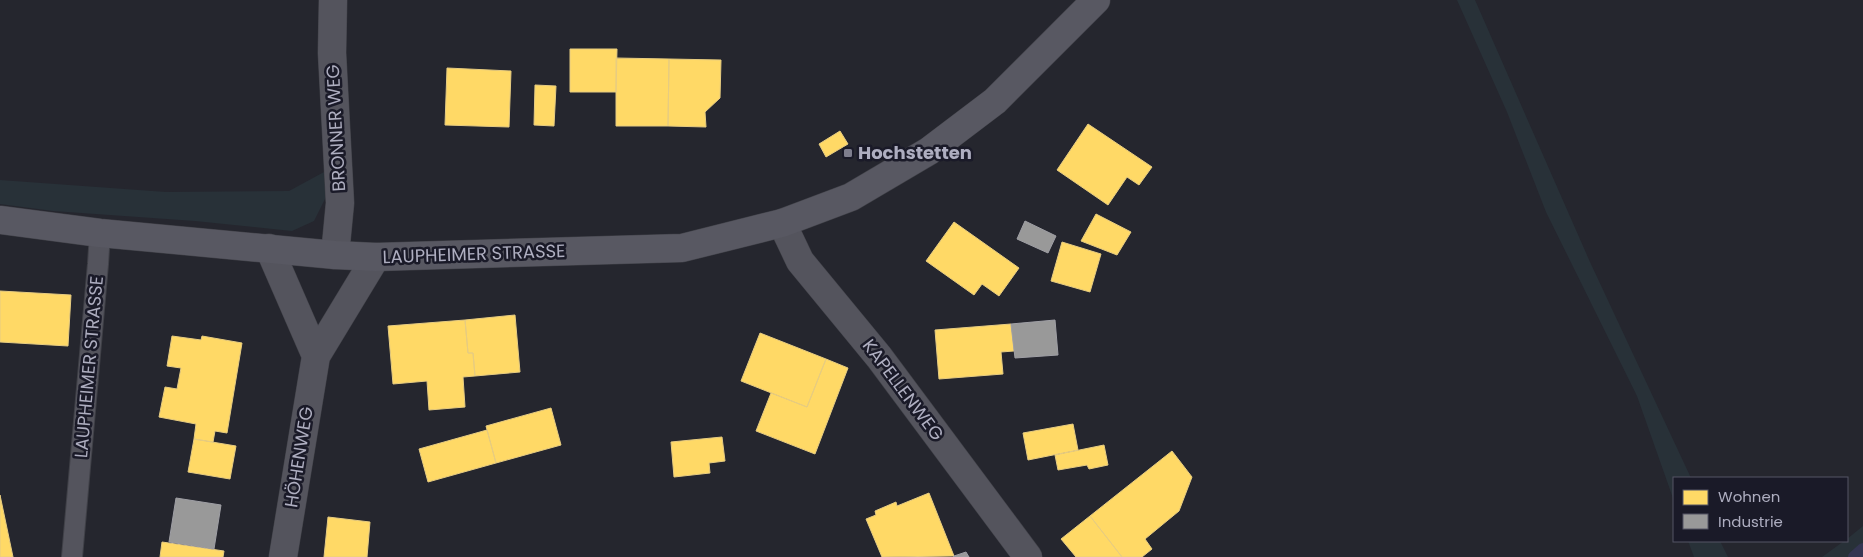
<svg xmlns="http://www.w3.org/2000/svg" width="1863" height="557" font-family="Poppins,sans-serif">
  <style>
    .green { fill: #283138 }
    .homes { fill: #ffd966; stroke: #e7cc81 }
    .industry { fill: #999; stroke: #9f9fa5 }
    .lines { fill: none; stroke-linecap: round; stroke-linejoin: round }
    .stream { stroke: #343552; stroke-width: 12 }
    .lane-casing { stroke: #404148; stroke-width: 22 }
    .street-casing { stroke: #404148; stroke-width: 29 }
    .secondary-casing { stroke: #404148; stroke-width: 29 }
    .lane { stroke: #54545d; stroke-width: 20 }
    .street { stroke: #54545d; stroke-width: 28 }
    .secondary { stroke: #585862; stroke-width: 28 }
    .poi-dot { fill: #7e7e8d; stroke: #1a1a28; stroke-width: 2 }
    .labels { text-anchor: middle; stroke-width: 5; stroke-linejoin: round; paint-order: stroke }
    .street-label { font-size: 18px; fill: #aeaec0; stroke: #1a1a28 }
    .poi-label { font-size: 18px; font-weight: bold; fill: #aeaec0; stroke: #1a1a28; text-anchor: start }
  </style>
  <rect width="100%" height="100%" fill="#25262e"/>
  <path class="green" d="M1457,0h18l115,262 101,216h-17v23l-37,-105 -91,-184 -39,-100z
    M324,172l2,25 -12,24 -22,10 -97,-10 -142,-10 -53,-7v-24l166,12 123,-1z
    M1863,526v31h-41l22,-16h3v-2z
    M1688,541h32l8,16h-34z"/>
  <path class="homes" d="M570,49h47l-1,43h-46z
    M616,58l53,1 -1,67h-52z
    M669,59l52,1 -1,38 -15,14 1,15 -38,-1z
    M447,68l64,3 -2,56 -64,-2z
    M535,85l21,1 -2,40 -20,-1z
    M1088,124l64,43 -13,18 -12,-8 -19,28 -51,-35z
    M840,131l8,13 -22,13 -7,-13z
    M1096,214l35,18 -14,23 -36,-14z
    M954,222l65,46 -20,28 -17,-12 -8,11 -48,-34z
    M1062,242l39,12 -11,38 -39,-11z
    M0,291l71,4 -3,51 -68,-4z
    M515,315l5,57 -45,4 -2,-23h-5l-3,-33z
    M465,320l3,33h5l2,23 -12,1 2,30 -36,3 -2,-29 -34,3 -5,-58z
    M1011,324l3,27 -13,1 2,22 -64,5 -4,-49z
    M760,333l66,26 -19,48 -66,-26z
    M172,336l29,4 1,-4 40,7 -15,90 -12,-2 -2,11 -19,-3 2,-15 -37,-7 6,-30 12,2 4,-21 -14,-2z
    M826,359l22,9 -33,86 -59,-23 15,-38 36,14z
    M551,408l10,37 -65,18 -10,-37z
    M1073,424l5,26 -50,10 -5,-27z
    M487,430l9,33 -68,19 -9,-33z
    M722,437l3,24 -16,2 1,10 -36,4 -3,-35z
    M194,439l42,7 -6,33 -42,-7z
    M1104,445l4,20 -19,4 -2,-4 -29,5 -3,-15z
    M1172,451l20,26 -13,34 -34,28 7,10 -10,8h-20l-32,-41z
    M929,493l25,63 -72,1 -16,-38 10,-4 -1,-4 21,-9 1,4z
    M0,495l13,62h-13z
    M1090,516l32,41h-46l-15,-18z
    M328,517l42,5 -3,35h-43z
    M162,542l62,9 -1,6h-63z"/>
  <path class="industry" d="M1025,221l31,15 -8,17 -31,-14z
    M1055,320l3,35 -43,3 -4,-34z
    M176,498l45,7 -7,44 -45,-7z
    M966,552l3,5h-16l1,-1z"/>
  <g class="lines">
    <path class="stream" d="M1854,557l9,-8"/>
    <defs>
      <path id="lane" d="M72,557l26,-293 2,-31"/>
      <path id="street" d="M333,0l-1,53 8,150 -5,52
        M782,223l18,38 79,96 149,200
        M269,248l47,108
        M283,557l33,-201 60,-99"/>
      <path id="secondary" d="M0,220l100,13 235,22 41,2 306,-9 100,-25 69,-26 78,-46 66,-50 101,-101"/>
    </defs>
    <use href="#lane" class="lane-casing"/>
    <use href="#street" class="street-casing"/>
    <use href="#secondary" class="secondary-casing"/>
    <use href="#lane" class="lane"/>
    <use href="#street" class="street"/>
    <use href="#secondary" class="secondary"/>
  </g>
  <rect class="poi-dot" x="843" y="148" width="10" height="10" rx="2.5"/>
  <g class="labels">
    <g class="street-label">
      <text transform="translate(336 128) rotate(-93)" y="6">BRONNER WEG</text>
      <text transform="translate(474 254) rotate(-2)" y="6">LAUPHEIMER STRASSE</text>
      <text transform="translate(89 367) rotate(-85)" y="6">LAUPHEIMER STRASSE</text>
      <text transform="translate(903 390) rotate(53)" y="6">KAPELLENWEG</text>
      <text transform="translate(299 457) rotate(-81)" y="6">HÖHENWEG</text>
    </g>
    <g class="poi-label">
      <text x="858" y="159">Hochstetten</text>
    </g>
  </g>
  <rect x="1673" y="477" width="175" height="65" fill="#1a1a28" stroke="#555565"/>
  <rect x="1683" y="490" width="25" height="15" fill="#ffd966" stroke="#555565"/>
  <text x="1718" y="502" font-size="15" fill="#aeaec0">Wohnen</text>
  <rect x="1683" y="514" width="25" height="15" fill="#999999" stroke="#555565"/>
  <text x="1718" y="527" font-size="15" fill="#aeaec0">Industrie</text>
</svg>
